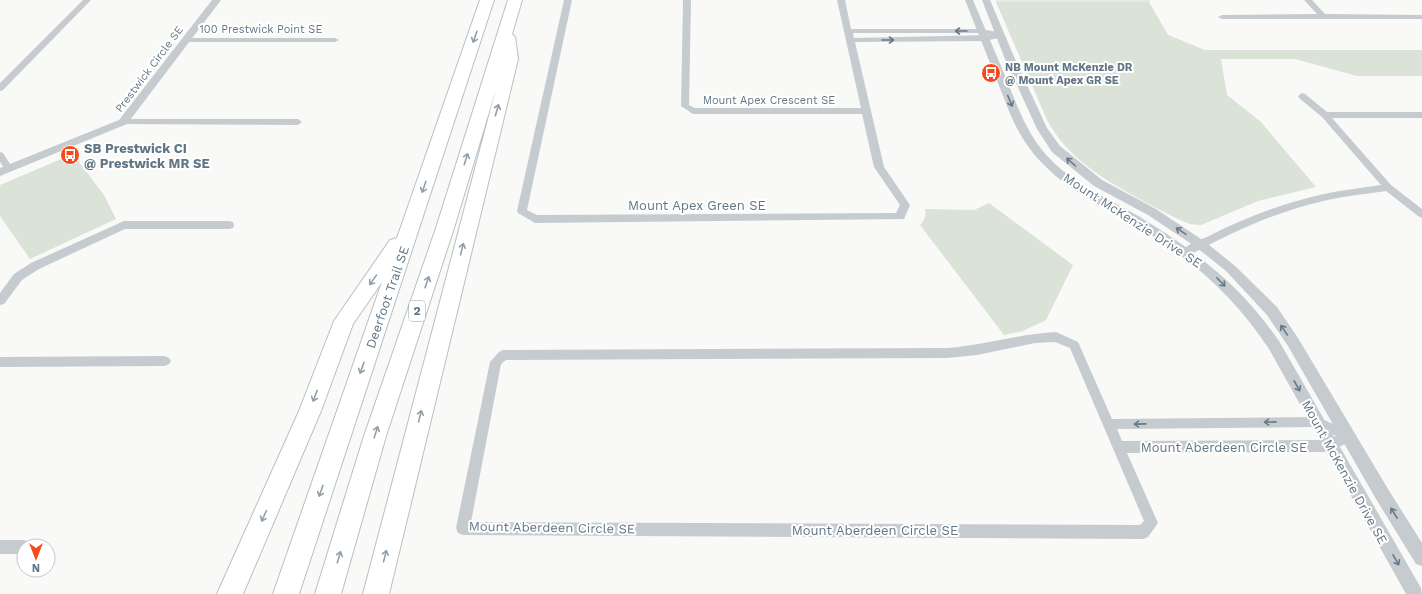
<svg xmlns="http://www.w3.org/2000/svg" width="1422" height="594" font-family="'Work Sans',sans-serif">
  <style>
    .built { fill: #e7e8e8 }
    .green { fill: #dbe2d7 }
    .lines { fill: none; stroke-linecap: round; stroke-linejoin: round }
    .motorway-casing { stroke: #bbbfc2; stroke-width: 2 }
    .minor { fill: #c6cbcf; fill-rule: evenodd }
    .tertiary { fill: #c6cbcf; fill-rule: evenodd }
    .motorway { fill: #fff; fill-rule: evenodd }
    .oneway { stroke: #667a89 }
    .oneway2 { stroke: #909faa }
    .labels { text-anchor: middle; stroke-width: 4; stroke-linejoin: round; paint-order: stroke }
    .far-street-label { font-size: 11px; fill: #617685; stroke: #fff }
    .far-poi-label { font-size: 11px; font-weight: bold; fill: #617685; stroke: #fff; text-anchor: start }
    .shield { fill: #fff; stroke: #909faa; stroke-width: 1 }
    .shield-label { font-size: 12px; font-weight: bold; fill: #617685 }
    .poi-label { font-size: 13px; font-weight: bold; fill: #617685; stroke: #fff; text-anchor: start }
    .street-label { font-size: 13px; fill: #617685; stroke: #fff }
  </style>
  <rect width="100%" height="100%" fill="#f9f9f7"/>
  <path class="built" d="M996,0h155l-2,2h-153z"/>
  <path class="green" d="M996,2h153l19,33 37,15h217v26h-65l-62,-17h-74l6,36 34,27 55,65 -58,14 -57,24 -11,-1c-16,-6 -31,-15 -47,-23 -38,-21 -75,-42 -96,-81z
    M73,154l31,41 12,24 -86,40 -30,-43v-31z
    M989,203l84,62 -27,55 -23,11 -19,4 -84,-110c5,-5 6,-9 5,-16l49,1z"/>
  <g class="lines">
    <defs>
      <path id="motorway" d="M480,0h14l-195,594h-26l109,-312 -29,42 -32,87 -78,183h-26l82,-183 35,-90 56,-81 7,-2z
        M508,0h14l-10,34 3,3 3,22 -129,535h-26l133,-505 -42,139 -68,208 -45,158h-26l49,-158 72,-208z"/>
    </defs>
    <use href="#motorway" class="motorway-casing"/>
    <path class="minor" d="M83,0h8l-88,90 -3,1v-8z
      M564,0h8l-45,210 10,5 359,-2 4,-8 -26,-38 -12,-53h-169l-12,-8 2,-106h8l-2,105 6,3h166l-24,-108h8l6,29h130l22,4 1,2 -1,2 -18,4 -130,1 29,125 26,38 -6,14 -369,4 -17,-10 -1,-2zM853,33h128l10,2 -137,3z
      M1304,0h8l13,14 97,1v4h-200l-4,-2 4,-2 95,-1z
      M183,38h152l4,2 -4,2h-152z
      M1302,93l3,1 22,18h95v6h-90l59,67 31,24v9l-4,-2 -32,-25c-21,3 -42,5 -63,10 -47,11 -91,31 -133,54h-8l-1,-3c4,-7 18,-12 26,-15 37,-19 76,-34 117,-43 18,-4 38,-6 57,-9l-59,-68 -23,-19 -1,-2z
      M123,119h175l4,3 -4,3 -178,-1 -1,-2z
      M0,152l3,1 9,14 2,2 -2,2h-6l-6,-9z
      M124,221h105l4,1 1,3 -1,3 -4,1h-104l-86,40 -17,11 -18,24 -4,1v-12l14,-19 17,-11z
      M1056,332l22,10 34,77 205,-2 35,15 2,4 -2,4 -22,12 -203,1 31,70 -10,14 -5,2 -680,-4 -5,-2 -2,-5 34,-166 9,-10 4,-2 444,-2c37,-3 72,-14 109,-16zM1055,342l15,6 74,173 -4,4 -669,-3 30,-158 5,-4 441,-2 30,-3 58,-12zM1316,427l20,9 -8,4 -206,1 -5,-12z
      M165,356l4,2 2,3 -2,3 -4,2 -165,1v-10z
      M0,540h24l5,2 2,4h-7v8h-24z"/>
    <path class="tertiary" d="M212,0h9l-94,124 -127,52v-8l119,-48z
      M965,0h8c11,26 22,52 33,78 12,30 22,59 45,82 25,25 59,39 89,57 56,34 102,70 139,124l142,247 1,6h-16l-137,-245c-29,-44 -63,-77 -107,-107 -37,-25 -89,-46 -119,-78 -14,-14 -24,-30 -32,-48z
      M982,0h8l25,59 32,69 13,18 42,34 54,29 48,32 30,24 43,42 21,31 90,151 34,54v23l-6,-2 -40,-65 -88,-153 -21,-31 -41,-44 -30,-24 -48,-32 -54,-29 -42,-34 -15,-23 -32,-70z"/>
    <use href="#motorway" class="motorway"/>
  </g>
  <defs><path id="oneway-shaft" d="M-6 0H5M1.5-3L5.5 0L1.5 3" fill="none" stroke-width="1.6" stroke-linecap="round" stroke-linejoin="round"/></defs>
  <g class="oneway">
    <use href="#oneway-shaft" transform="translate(961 31) rotate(180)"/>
    <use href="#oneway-shaft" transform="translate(888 40)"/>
    <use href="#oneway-shaft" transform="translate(1010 101) rotate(68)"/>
    <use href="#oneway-shaft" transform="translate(1071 162) rotate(-138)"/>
    <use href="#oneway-shaft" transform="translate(1181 231) rotate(-146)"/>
    <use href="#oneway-shaft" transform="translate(1221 282) rotate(45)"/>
    <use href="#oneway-shaft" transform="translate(1284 330) rotate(-124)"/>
    <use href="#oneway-shaft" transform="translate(1297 386) rotate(61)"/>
    <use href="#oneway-shaft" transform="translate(1270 422) rotate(179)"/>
    <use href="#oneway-shaft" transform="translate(1140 424) rotate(179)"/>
    <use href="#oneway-shaft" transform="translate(1394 513) rotate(-122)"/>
    <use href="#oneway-shaft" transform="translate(1396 560) rotate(60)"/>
  </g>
  <g class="oneway2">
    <use href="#oneway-shaft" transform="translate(475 37) rotate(109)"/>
    <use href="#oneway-shaft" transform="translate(497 110) rotate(-74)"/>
    <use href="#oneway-shaft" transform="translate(466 159) rotate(-73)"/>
    <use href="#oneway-shaft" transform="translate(424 187) rotate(109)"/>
    <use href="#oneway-shaft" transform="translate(462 249) rotate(-76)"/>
    <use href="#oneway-shaft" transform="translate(373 280) rotate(125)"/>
    <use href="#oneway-shaft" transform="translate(427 282) rotate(-71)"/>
    <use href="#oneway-shaft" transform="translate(362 368) rotate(109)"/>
    <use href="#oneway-shaft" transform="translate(315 396) rotate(111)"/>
    <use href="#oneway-shaft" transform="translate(420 416) rotate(-76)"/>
    <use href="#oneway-shaft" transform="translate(376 432) rotate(-72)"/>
    <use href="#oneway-shaft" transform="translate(321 491) rotate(109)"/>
    <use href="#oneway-shaft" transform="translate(264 516) rotate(114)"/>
    <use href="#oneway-shaft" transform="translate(385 556) rotate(-76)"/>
    <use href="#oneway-shaft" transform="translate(339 557) rotate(-73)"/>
  </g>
  <defs>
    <symbol id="bus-disc" viewBox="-11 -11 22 22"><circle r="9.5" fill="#f54a1b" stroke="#fff"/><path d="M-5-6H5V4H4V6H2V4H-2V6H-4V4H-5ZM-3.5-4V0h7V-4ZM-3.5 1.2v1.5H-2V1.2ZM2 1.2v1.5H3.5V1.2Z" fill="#fff"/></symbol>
  </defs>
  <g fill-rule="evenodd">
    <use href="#bus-disc" x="980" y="62" width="22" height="22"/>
    <use href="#bus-disc" x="59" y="144" width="22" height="22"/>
  </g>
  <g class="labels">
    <g class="far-street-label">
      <text x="261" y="33">100 Prestwick Point SE</text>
      <text transform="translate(149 69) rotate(-53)" y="4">Prestwick Circle SE</text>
      <text x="769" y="104">Mount Apex Crescent SE</text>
    </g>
    <g class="far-poi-label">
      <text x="1005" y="71">NB Mount McKenzie DR<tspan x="1005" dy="13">@ Mount Apex GR SE</tspan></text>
    </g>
    <rect class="shield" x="409" y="301" width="16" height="20" rx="3"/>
    <g class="shield-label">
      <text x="417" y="315">2</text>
    </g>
    <g class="poi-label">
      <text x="84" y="153">SB Prestwick CI<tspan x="84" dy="15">@ Prestwick MR SE</tspan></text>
    </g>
    <g class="street-label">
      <text x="697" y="210">Mount Apex Green SE</text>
      <text transform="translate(1133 220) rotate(33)" y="5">Mount McKenzie Drive SE</text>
      <text transform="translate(387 297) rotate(-71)" y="5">Deerfoot Trail SE</text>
      <text x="1224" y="452">Mount Aberdeen Circle SE</text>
      <text transform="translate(1345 472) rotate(61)" y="5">Mount McKenzie Drive SE</text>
      <text transform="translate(552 527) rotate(1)" y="5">Mount Aberdeen Circle SE</text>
      <text x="875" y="535">Mount Aberdeen Circle SE</text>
    </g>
  </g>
  <g transform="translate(36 558) rotate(180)"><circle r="19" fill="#ffffff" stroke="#c0c8ce"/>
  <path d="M0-3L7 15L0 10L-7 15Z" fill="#f54a1b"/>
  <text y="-6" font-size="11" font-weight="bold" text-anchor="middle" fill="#617685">N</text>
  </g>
</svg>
